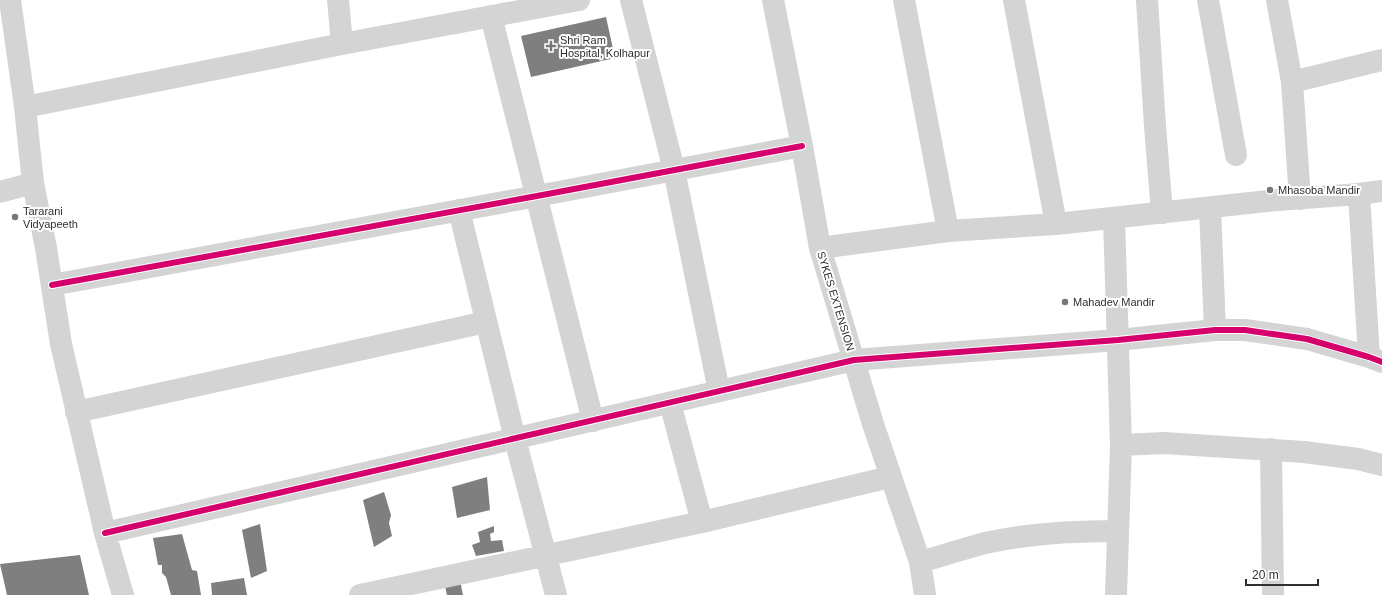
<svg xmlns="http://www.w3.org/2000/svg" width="1382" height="595" font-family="Arial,sans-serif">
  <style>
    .building { fill: #7f7f7f }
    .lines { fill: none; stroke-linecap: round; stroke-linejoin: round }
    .minor { stroke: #d4d4d4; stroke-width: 22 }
    .cycleway-casing { stroke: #fff; stroke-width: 8 }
    .cycleway { stroke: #d6006c; stroke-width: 6 }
    .poi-dot { fill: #787878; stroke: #fff; stroke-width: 1.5 }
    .labels { text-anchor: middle; stroke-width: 4; stroke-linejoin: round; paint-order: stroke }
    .poi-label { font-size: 11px; fill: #2f2f2f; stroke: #fff; text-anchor: start }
    .street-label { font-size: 11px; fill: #2f2f2f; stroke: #fff }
  </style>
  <rect width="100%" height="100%" fill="#fff"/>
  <path class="building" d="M606,17l9,41 -84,19 -10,-41z
    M487,477l3,33 -33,8 -5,-31z
    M384,492l7,23 -2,8 3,13 -18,11 -11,-47z
    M260,524l7,47 -16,7 -9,-48z
    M494,526v6l-4,2 1,7 11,-1 2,11 -28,5 -4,-11 8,-3 -2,-10z
    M182,534l10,36 5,1 4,24h-30l-5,-18 -4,-4v-8h-4l-5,-27z
    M80,555l9,40h-82l-7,-31z
    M244,578l3,17h-35l-1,-12z
    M460,580l3,15h-16l-3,-13z"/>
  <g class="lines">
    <path class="minor" d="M10,0l15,107 8,76 13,65 15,96 44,189 18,62
      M338,0l4,44
      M631,0l43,170 45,221
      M773,0l29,146 18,102 53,176 47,138 5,33
      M904,0l44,231
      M1014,0l42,224
      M1147,0l8,126 7,87
      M1208,0l28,155
      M1277,0l15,82 8,117
      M491,16l102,405
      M1292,82l90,-22
      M25,107l317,-63 237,-44
      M0,192l33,-9
      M1359,194l10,163
      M1210,208l5,122
      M459,210l56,229 41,156
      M1114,218l7,227 -5,150
      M820,248l128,-17 108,-7 221,-24 82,-6 23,-3
      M52,285l485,-89 265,-50
      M670,403l32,119
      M76,412l410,-90
      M1121,445l43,-2 140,9 54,7 24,6
      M1271,449l2,146
      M105,533l749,-173 264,-20 97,-10h30l62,9 62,18 13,5
      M920,562c23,-6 47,-15 70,-20 42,-9 85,-11 128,-11
      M360,595l342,-73 188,-45"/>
    <defs>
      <path id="cycleway" d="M52,285l485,-89 265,-50
        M105,533l749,-173 264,-20 97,-10h30l62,9 62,18 13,5"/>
    </defs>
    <use href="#cycleway" class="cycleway-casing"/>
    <use href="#cycleway" class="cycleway"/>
  </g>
  <g class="poi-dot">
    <path d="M549 40h4v4h4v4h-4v4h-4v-4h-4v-4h4z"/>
    <circle cx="1270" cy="190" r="4"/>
    <circle cx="15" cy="217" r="4"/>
    <circle cx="1065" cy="302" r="4"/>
  </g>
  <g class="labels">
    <g class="poi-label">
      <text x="560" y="44">Shri Ram<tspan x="560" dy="13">Hospital, Kolhapur</tspan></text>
      <text x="1278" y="194">Mhasoba Mandir</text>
      <text x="23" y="215">Tararani<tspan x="23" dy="13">Vidyapeeth</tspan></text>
      <text x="1073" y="306">Mahadev Mandir</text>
    </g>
    <g class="street-label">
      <text transform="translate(836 301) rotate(73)" y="4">SYKES EXTENSION</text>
    </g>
  </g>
  <path d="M1246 579v6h72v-6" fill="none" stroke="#2f2f2f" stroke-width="2"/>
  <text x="1252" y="579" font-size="12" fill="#2f2f2f" stroke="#ffffff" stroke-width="3" paint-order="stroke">20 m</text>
</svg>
